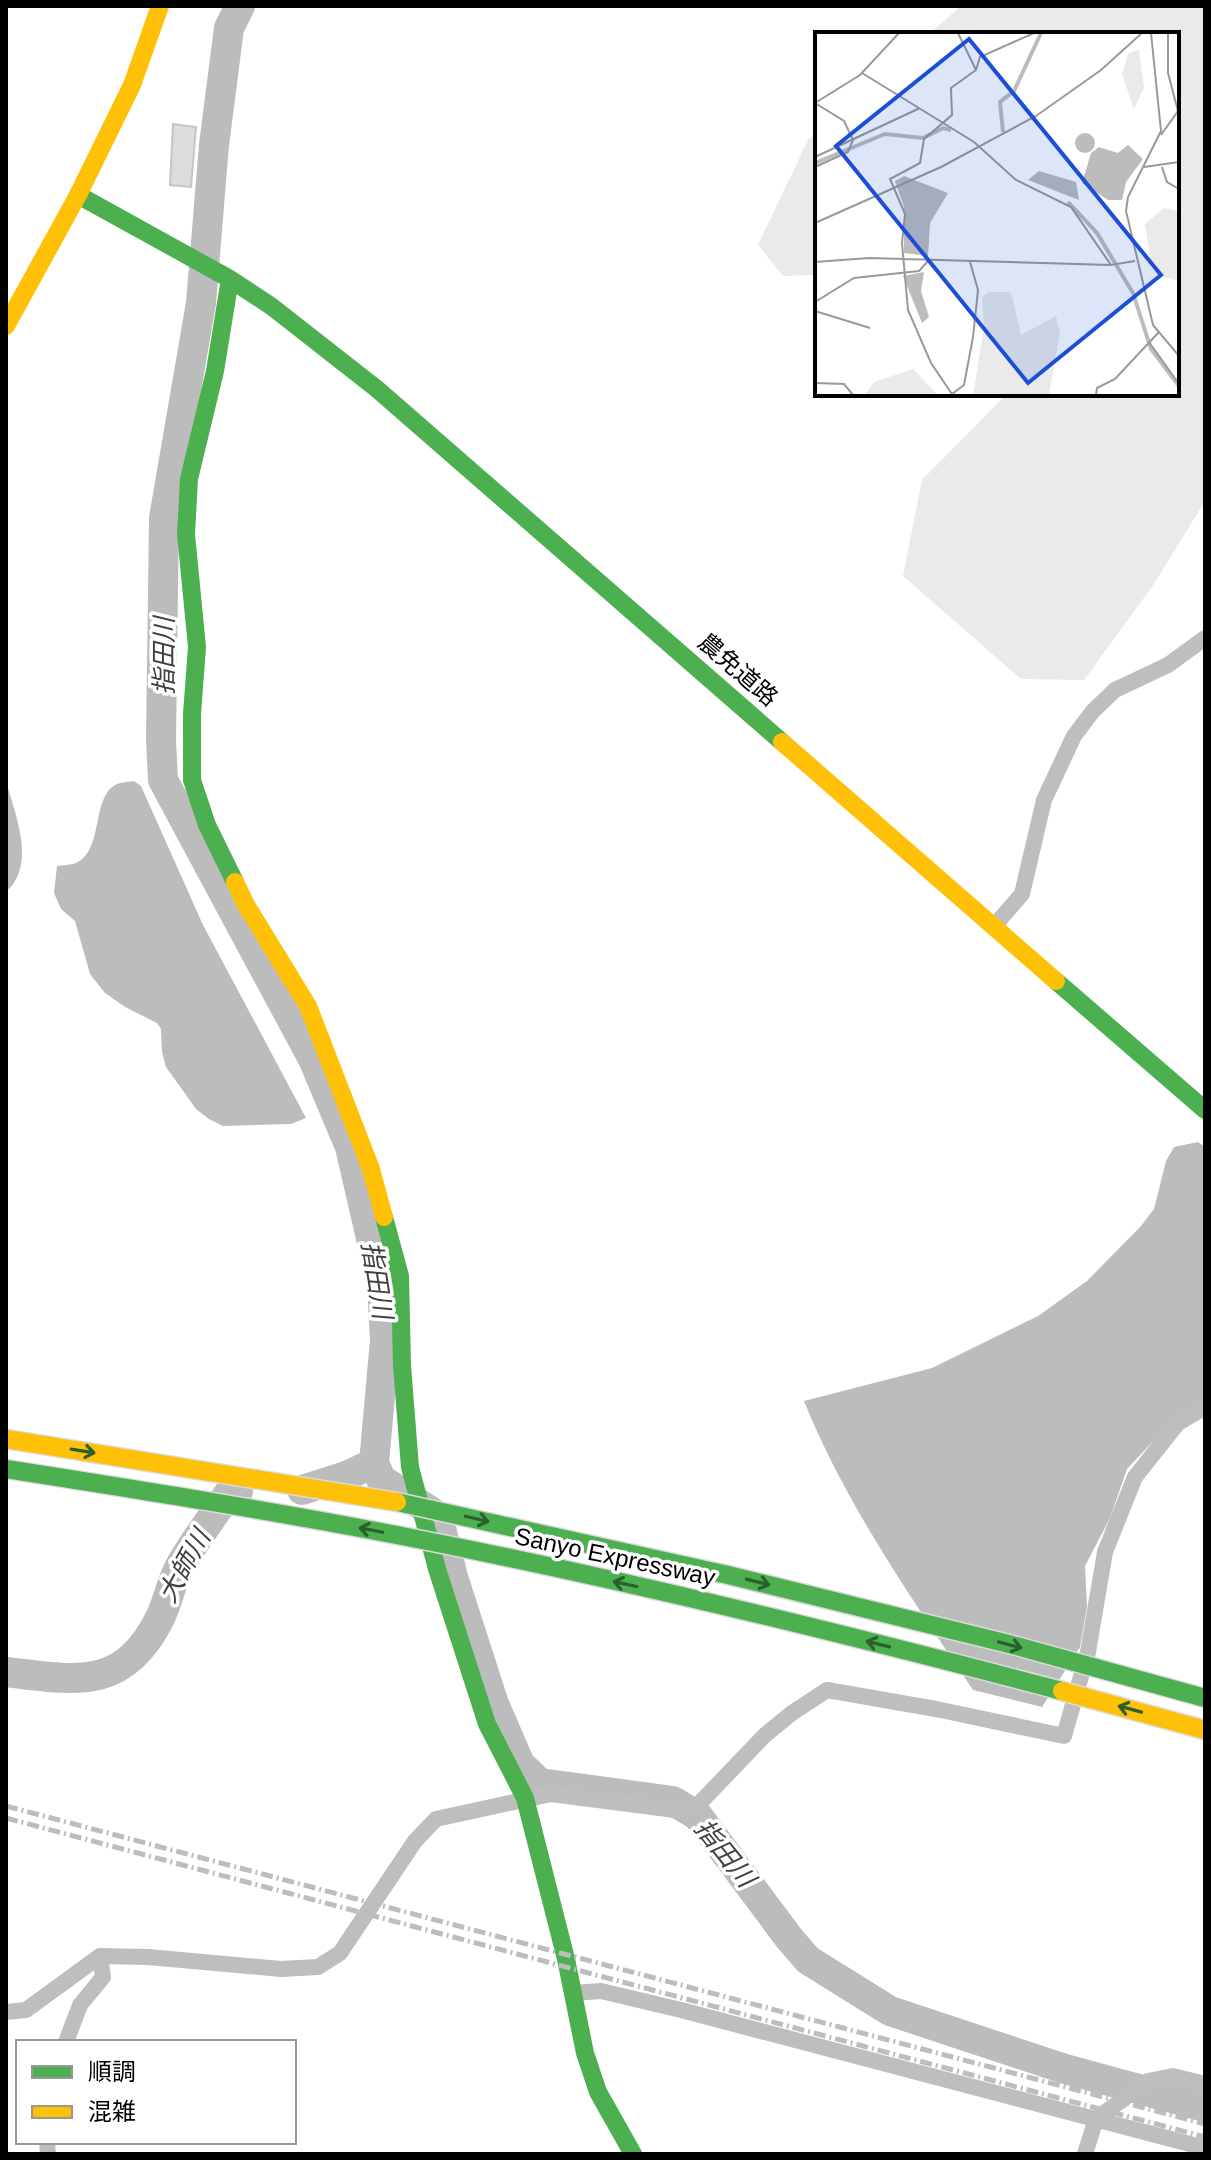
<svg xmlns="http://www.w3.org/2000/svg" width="1211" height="2160" font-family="Helvetica,'Noto Sans JP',sans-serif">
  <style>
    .green { fill: #eaeaea }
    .water { fill: #bcbcbc }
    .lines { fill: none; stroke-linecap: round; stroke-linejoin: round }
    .river { stroke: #bcbcbc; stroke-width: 30 }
    .building { fill: #dcdcdc; stroke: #c5c5c5; stroke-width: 2 }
    .street { stroke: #bebebe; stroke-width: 16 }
    .fast { stroke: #4caf50; stroke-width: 18 }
    .slow { stroke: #ffc107; stroke-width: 18 }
    .rail { stroke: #bdbdbd; stroke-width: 5; stroke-dasharray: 12 4 2 4; stroke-linecap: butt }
    .fast-bridge-casing { stroke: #dbdbdb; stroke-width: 21; stroke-linecap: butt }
    .slow-bridge-casing { stroke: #dbdbdb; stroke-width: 21; stroke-linecap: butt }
    .fast-bridge { stroke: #4caf50; stroke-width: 18 }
    .slow-bridge { stroke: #ffc107; stroke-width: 18 }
    .oneway { stroke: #2a602c }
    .labels { text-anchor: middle; stroke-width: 7; stroke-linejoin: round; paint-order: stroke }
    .street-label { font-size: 24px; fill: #000; stroke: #fff }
    .water-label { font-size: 26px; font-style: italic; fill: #404040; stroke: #fff }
    .inset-river { fill: none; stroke: #bcbcbc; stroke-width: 4 }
    .inset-road { fill: none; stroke: #999; stroke-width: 2 }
    .view { fill: #1d4ed8; fill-opacity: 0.15; stroke: #1d4ed8; stroke-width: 4 }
    .inset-edge { fill: none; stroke: #000; stroke-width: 4 }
  </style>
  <rect width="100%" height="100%" fill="#fff"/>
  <path class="green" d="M961,6h244v495l-51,83 -70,96 -63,-1 -118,-103 19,-96 85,-86h170v-360h-248z
    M817,133v142l-34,1 -25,-31 50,-105z"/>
  <path class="water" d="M6,781c9,33 31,84 0,111z
    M134,781l7,5 62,139 103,193 -15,6 -68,2 -14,-7 -13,-10 -30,-42 -4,-15 -1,-23 -4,-6 -32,-16 -20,-14 -15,-19 -15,-53 -14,-12 -7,-16 3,-27c5,-1 14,-1 19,-3 28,-13 15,-64 39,-78 5,-3 14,-3 19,-4z
    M1198,1142l7,5v256l-44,30 -34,36 -17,49 -25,48 2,41 -7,40 -38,60 -69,-17c-61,-91 -128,-187 -169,-289l128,-33 106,-52 49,-35 54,-55 13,-17 12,-48 8,-14z"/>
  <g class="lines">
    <path class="river" d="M240,6l-11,22 -15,117 -13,158 -37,215 -3,222 2,40 150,279 37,88 32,139 3,54 -11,123 7,16 57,37 15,61 41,127 26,60 20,19 133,18 25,15 91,122 19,22 82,51 175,58 140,38
      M302,1490l44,-14 28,-13
      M6,1672c69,8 117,20 154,-54 8,-16 11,-36 20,-52 14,-25 32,-48 48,-72l10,-3"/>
  </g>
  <path class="building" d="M173,124l23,3 -5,60 -21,-2z"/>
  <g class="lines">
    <path class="street" d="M995,925l27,-31 22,-94 30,-64 19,-25 22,-21 53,-25 37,-27
      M573,1993l28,-2 80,19 524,138
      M6,2012l20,-2 74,-54 48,1 133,12 37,-2 22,-14 75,-112 21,-22 115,-25 132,17 13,-4 69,-72 27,-22 35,-23 109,19 128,27 24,-84 17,-100 30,-75 43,-54 27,-16
      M66,2042l14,-37 23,-28 -3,-21
      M47,2142l1,12
      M1085,2154l11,-35 52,-38 25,-5 32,8"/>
    <path class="fast" d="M78,195l152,84 41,27 106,83 405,353
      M230,279l-15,92 -26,108 -3,55 11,113 -5,67v66l15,45 28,57
      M1056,981l149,129
      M384,1217l16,59 2,90 8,101 27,102 50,155 38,74 41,161 19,94 13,39 35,62"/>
    <path class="slow" d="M6,326l72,-131 54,-110 28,-79
      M782,742l274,239
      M235,882l11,23 62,101 63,163 13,48"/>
    <path class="rail" d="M6,1806l1199,318
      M6,1818l1199,319"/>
    <defs>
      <path id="fast-bridge" d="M6,1469c134,21 268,42 401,68 220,43 438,97 655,154
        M397,1502l331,73 281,69 196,54"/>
      <path id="slow-bridge" d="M6,1439l391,63
        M1062,1691l143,39"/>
    </defs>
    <use href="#fast-bridge" class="fast-bridge-casing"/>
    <use href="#slow-bridge" class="slow-bridge-casing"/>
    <use href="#fast-bridge" class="fast-bridge"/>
    <use href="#slow-bridge" class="slow-bridge"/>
  </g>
  <defs><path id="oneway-shaft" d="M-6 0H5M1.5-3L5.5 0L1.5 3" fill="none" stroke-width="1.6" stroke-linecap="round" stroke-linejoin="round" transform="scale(2)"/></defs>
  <g class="oneway">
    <use href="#oneway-shaft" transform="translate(83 1451) rotate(9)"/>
    <use href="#oneway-shaft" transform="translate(477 1519) rotate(13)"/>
    <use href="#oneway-shaft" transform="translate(371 1530) rotate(-169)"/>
    <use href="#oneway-shaft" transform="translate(758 1582) rotate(14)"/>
    <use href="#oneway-shaft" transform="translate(625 1584) rotate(-168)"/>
    <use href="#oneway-shaft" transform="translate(878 1644) rotate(-166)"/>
    <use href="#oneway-shaft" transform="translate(1010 1645) rotate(15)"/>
    <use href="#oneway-shaft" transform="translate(1130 1709) rotate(-165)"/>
  </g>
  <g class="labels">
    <g class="street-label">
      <text transform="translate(738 670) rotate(41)" y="8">農免道路</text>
      <text transform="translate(615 1557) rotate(12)" y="8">Sanyo Expressway</text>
    </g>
    <g class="water-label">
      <text transform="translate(164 656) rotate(-90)" y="9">指田川</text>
      <text transform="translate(377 1280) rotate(81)" y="9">指田川</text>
      <text transform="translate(184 1566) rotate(-61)" y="9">大師川</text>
      <text transform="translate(725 1853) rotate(51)" y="9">指田川</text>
    </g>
  </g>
  <g transform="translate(815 32)">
    <rect width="364" height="364" fill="#fff"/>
    <path d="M324,17l5,39 -10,21 -12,-35 6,-20zM349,176l15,3v70l-19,-5 -9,-11 -6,-41zM174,260h22l10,43 35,-19 4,16 -11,63h-76l11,-68 -2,-30zM98,337l25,26h-73l9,-13z" fill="#eaeaea"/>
    <path d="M260 111a10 10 0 1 1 20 0a10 10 0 1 1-20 0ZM313,113l15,14 -17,23 -4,18h-14l-26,-17 9,-30 8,-6 19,6zM224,139l37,11 3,18 -51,-20zM89,144l44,17 -18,30 -2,33 -24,-3v-46l-9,-26zM109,240l-3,19 8,26 -7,6 -19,-47z" fill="#bcbcbc"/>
    <path class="inset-river" d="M188,100l-3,-30 14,-11 27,-58M0,131l70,-29 38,4 20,-10 8,2M253,170l29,31 36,60 18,56 28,37"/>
    <path class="inset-road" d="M143,1l18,37M336,1l10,98 -33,66 -2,14 27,114 26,31M47,41l112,69 42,38 55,27 40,58 24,-4M0,71l45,-28 39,-42M346,103l17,-24 -10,-38v-40M0,125l105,-49M0,135l33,-15 5,-12 -9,-19 -29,-18M329,135l35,-5M347,135l5,15 12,7M0,191l126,-56 95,-51 65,-46 41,-37M0,230l54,-4 242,7M155,230l8,28 -5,47 -9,48 -12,9 -21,-31 -23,-53 -6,-67 3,-29 -15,-35 30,-16 4,-24 28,-24 -1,-27 25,-18 4,-13 54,-24M0,270l39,-24 65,-7 9,-10M0,279l55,17M334,310l30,42M0,351l29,1 9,11M281,363l1,-7 18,-9 44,-47"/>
    <path class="view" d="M154,7l192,236 -133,108 -192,-237z"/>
    <rect width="364" height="364" class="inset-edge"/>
  </g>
  <rect width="1211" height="2160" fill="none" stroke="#000000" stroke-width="16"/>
  <rect x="16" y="2040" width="280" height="104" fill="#ffffff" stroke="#999999" stroke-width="2"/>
  <rect x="32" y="2066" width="40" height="12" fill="#4caf50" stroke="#999999" stroke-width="2"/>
  <text x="88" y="2080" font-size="24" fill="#000000">順調</text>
  <rect x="32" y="2106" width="40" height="12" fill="#ffc107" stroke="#999999" stroke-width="2"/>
  <text x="88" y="2120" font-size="24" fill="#000000">混雑</text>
</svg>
